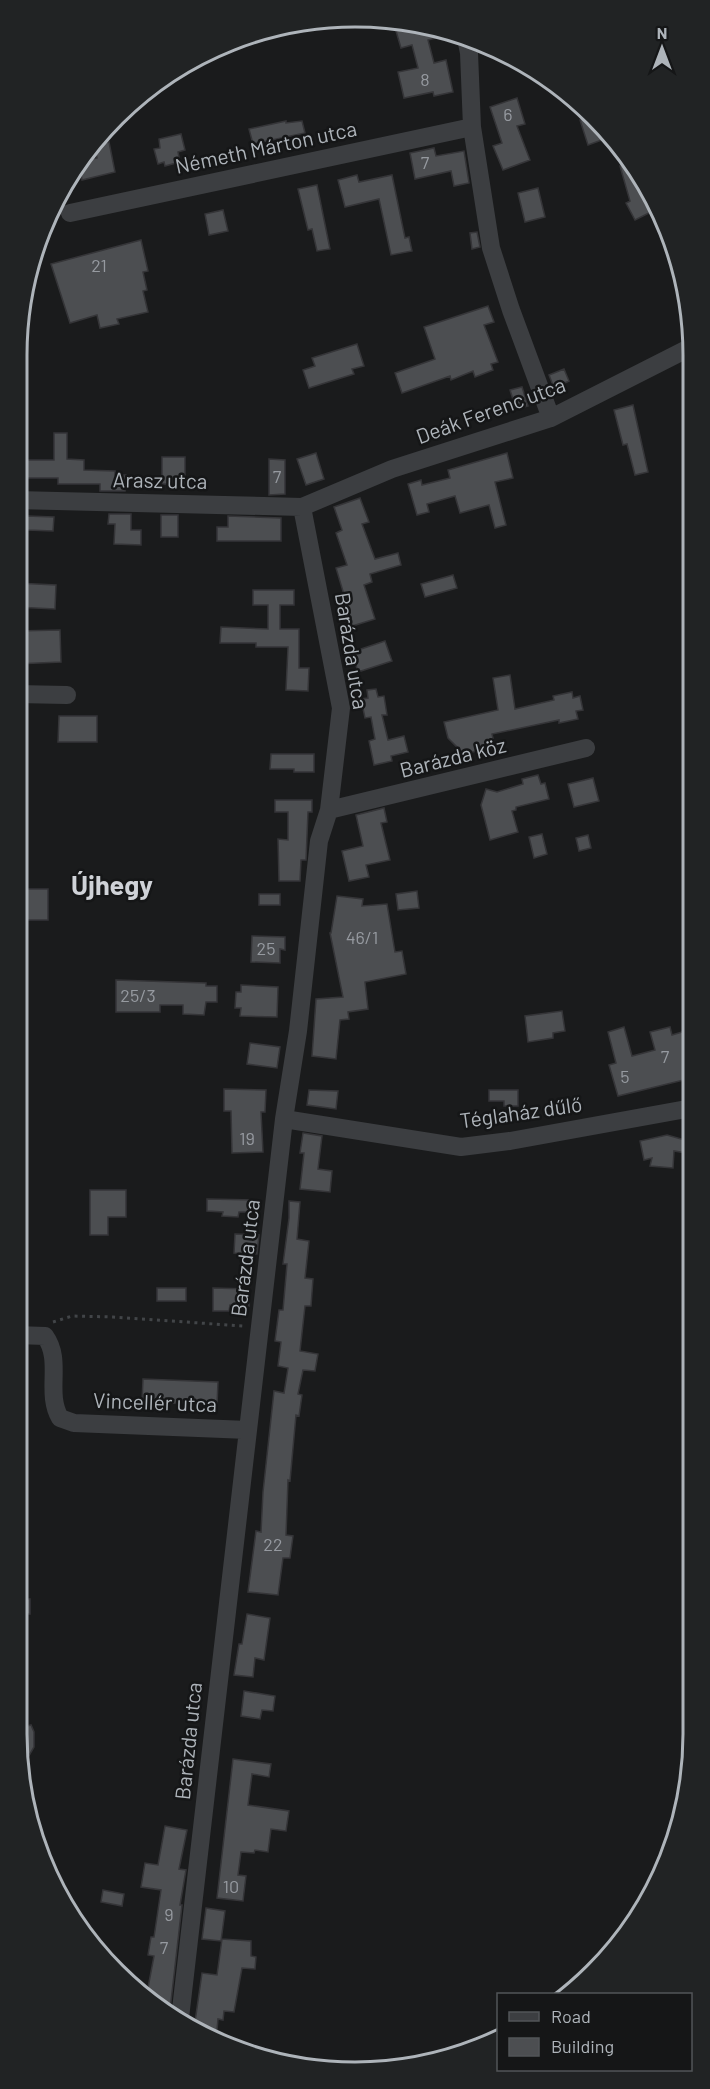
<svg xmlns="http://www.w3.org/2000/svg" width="710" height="2089" font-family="Barlow,sans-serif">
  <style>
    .building { fill: #4c4e51; stroke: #353538; stroke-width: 1.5 }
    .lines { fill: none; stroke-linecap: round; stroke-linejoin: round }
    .path { stroke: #424548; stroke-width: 3; stroke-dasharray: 3 4.5; stroke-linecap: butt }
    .minor { stroke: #3c3e41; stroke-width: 18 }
    .labels { text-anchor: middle; stroke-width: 5; stroke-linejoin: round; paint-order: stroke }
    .number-label { font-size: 18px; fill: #969aa0 }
    .street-label { font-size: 21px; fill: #aeb4ba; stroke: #151617 }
    .district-label { font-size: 27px; font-weight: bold; fill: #cfd2d7; stroke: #151617 }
    .rim { fill: none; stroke: #aeb4ba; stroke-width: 3 }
  </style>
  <rect width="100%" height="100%" fill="#1a1b1c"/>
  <path class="building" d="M413,26l29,2 13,5 -27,7 6,23 12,-3 7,32 -19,4 -1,-4 -29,6 -6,-26 20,-4 -6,-23 -11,3 -5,-17z
    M517,98l8,26 -8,2 13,34 -27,10 -10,-24 9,-3 -12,-36z
    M591,116l18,16 4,4 -25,9 -8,-25z
    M286,121v2l16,-2 3,12 -52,11 -4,-15z
    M181,134l4,16 -7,2 2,10 -15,4 -1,-4 -6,2 -4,-15 6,-1 -1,-9z
    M109,142l6,30 -33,8 -3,-16 1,-3 17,-3 -3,-13z
    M434,148l2,8 28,-5 5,32 -15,3 -3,-15 -36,8 -5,-26z
    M630,163l29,45 -24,12 -9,-17 4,-2 -10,-35z
    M357,175l2,7 33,-7 13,63 4,-1 3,14 -21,4 -12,-56 -34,8 -7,-27z
    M317,185l13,64 -13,2 -5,-22 -4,1 -10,-41z
    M538,188l7,29 -20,5 -7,-29z
    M223,210l5,21 -19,4 -4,-21z
    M477,232l3,15 -8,2 -2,-16z
    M141,240l7,31 -5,1 4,18 -4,1 5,21 -31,7 2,5 -19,4 -3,-13 -27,8 -19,-59z
    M488,306l6,16 -10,3 14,37 -7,2 2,6 -18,7 -2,-6 -22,9 -1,-4 -48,17 -7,-20 40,-14 -11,-32z
    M357,344l7,22 -12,3 2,5 -45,14 -6,-18 12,-4 -3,-8z
    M564,369l5,12 -15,7 -5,-13z
    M522,387l6,19 -12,3 -6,-19z
    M633,405l15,67 -13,3 -8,-31 -4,1 -9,-35z
    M54,433h13v26l17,1v10l31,1v4h11l-1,16h-25v-7h-42v-6h-33v-18h29z
    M316,453l8,26 -18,6 -9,-26z
    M507,453l6,25 -18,4 11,43 -11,3 -6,-23 -29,8 -5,-17 -28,8 2,8 -12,3 -9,-31 13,-4 1,5 28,-7 -2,-8z
    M162,457h23v27h-23z
    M269,459l16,1v34l-16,1z
    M360,498l9,24 -7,2 13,35 23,-6 3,12 -31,9 2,8 -8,3 11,34 -26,8 -6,-17 5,-2 -12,-40 11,-3 -11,-32 6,-3 -8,-23z
    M109,514h22v16h10v15l-27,-1 1,-20h-7z
    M161,515h17v22h-17z
    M27,516l27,1 -1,14 -26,-1z
    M228,516l53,2v23h-64v-14h11z
    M453,575l4,13 -32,9 -4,-13z
    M16,583l40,2 -1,24 -39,-2z
    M253,590h41v15h-14v24h19v39h10l-1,23 -22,-1 2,-43h-32v-4h-36l1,-16 47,2v-24h-15z
    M60,630l1,32 -45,2v-33z
    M385,641l7,20 -34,11 -6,-20z
    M510,675l5,34 39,-9 -1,-4 19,-4 1,6 7,-2 3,14 -7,1 2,8 -19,4v-3l-67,14 3,13 -27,6 -7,-2 -13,-13 -4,-16 54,-12 -5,-32z
    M376,689l2,8 6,-1 3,19h-5l6,25 16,-4 4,16 -17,4 1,5 -18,4 -5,-24 6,-2 -4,-22 -6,1 -4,-19 7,-1 -1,-8z
    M59,716h38v26h-39z
    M271,754h43v18h-20v-3h-24z
    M538,775l3,9 4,-1 4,16 -33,8v3l-4,1 6,21 -28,8 -9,-35 5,-16 11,3 26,-8 -1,-5z
    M593,778l6,23 -25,6 -6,-23z
    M275,800h37v12h-4l-2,48h-5l-1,21h-21l-1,-42 10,1v-28h-13z
    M384,808l3,14 -6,1 9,37 -24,5 3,12 -20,4 -7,-30 21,-5 -7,-31z
    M542,834l5,20 -13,4 -5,-21z
    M588,835l3,13 -12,3 -3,-13z
    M23,889h25v31h-25z
    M417,891l2,17 -21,2 -2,-16z
    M259,894h21v11h-21z
    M337,896l26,3 -1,7 25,-2 8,48 7,-1 4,23 -41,8 3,27 -20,3 1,7 -9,1 -4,39 -24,-3 4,-57 27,-2 -13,-64h1z
    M252,936l33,1v13l-5,-1v14l-29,-1z
    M116,980l90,3v3h11v16h-11l-2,13 -21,-1v-9h-23v7h-44z
    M241,985l37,2 -1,30 -37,-1 1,-8h-6l1,-16h5z
    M562,1011l3,20 -12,2v5l-25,4 -3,-26z
    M624,1027l8,29 23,-6 -5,-18 20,-5 2,8 20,-6v49l-74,18 -9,-31 7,-2 -8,-31z
    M250,1043l30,4 -3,21 -30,-4z
    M224,1089l42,1 -1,22h-4l2,40 -31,1 -1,-42h-7z
    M309,1090l29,1 -2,18 -29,-4z
    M489,1090h29v16h-14v-5h-15z
    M303,1133l19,3 -4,33 14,2 -2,21 -30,-3 4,-36h-4z
    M667,1135l25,7v12l-18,-3 -1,17 -23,-2 2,-8 -8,2 -4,-19z
    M90,1190h36v27h-18v18h-18z
    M207,1199l50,1v12h-18l-1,5 -16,-1 1,-4 -16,-1z
    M289,1201l11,1 -3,37 12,2 -4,37 8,1 -2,27h-6l-5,45 18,3 -3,17 -12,-1 -5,24 4,1 -3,21 -3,-1 -6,66 -2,-1 -2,55 7,1 -3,22h-7l-5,37 -30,-3 8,-61 5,1 2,-40 11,-101 10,2 4,-25 -10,-2 3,-24 -6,-1 4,-31h4l4,-46h-4l6,-46z
    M235,1234l24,1 -2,19 -23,-1z
    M157,1288h29v13h-29z
    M213,1288l36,1v17l-19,-1 -1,6h-16z
    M143,1379l75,3 -1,23 -75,-3z
    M16,1599h14v15h-14z
    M247,1614l23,4 -6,42 -9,-2 -2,19 -19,-2 5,-31h3z
    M244,1691l31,5 -2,15 -11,-1 -2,9 -19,-3z
    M16,1718l11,8 4,-1 3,7v15l-11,19 -7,-32z
    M233,1759l38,5 -2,13 -17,-3 -4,31 41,6 -3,20 -15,-2 -3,23 -13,-2 -1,3 -13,-1 -3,23 8,1 -3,25 -26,-3z
    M165,1826l22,4 -8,39 7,1 -6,35h2l-12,105 -23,-17 7,-37 -6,-1 3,-18h3l7,-47 -20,-3 4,-24 13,2z
    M103,1890l21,4 -2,12 -21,-4z
    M206,1908l19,3 -4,30 -19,-2z
    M222,1939l29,2v15l5,1 -1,12 -13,-1 -8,44 -10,-1 -1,9 -5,-1 -2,22 -11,-4 -11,-8 8,-56 15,2z"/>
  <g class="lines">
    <path class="path" d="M53,1322l19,-6 41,1 130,9"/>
    <path class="minor" d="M466,38l3,15 3,74 19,121 20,62 40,108
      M70,213l402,-86
      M16,500l286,7 90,-38 159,-51 140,-71
      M16,694l51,1
      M329,810l257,-62
      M284,1119l177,28 49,-6 182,-33
      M16,1335l29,1c18,25 0,56 15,82l14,5 174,7
      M180,2018l104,-899 14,-88 21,-190 10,-31 12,-102 -39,-201"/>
  </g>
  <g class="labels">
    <g class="number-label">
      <text x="425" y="86">8</text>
      <text x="508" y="121">6</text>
      <text x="425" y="169">7</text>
      <text x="99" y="272">21</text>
      <text x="277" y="483">7</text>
      <text x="362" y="944">46/1</text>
      <text x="266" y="955">25</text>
      <text x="138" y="1002">25/3</text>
      <text x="665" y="1063">7</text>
      <text x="625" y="1083">5</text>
      <text x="247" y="1145">19</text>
      <text x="273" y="1551">22</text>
      <text x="231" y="1893">10</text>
      <text x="169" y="1921">9</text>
      <text x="164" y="1954">7</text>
    </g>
    <g class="street-label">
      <text transform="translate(266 148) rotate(-12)" y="7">Németh Márton utca</text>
      <text transform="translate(491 411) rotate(-20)" y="7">Deák Ferenc utca</text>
      <text transform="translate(160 481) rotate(1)" y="7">Arasz utca</text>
      <text transform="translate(351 651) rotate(81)" y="7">Barázda utca</text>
      <text transform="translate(453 758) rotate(-14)" y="7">Barázda köz</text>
      <text transform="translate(521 1113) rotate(-8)" y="7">Téglaház dűlő</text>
      <text transform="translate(246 1258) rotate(-83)" y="7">Barázda utca</text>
      <text transform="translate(155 1403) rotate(2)" y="7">Vincellér utca</text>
      <text transform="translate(189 1741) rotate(-84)" y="7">Barázda utca</text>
    </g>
    <g class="district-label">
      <text x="112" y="895">Újhegy</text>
    </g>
  </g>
  <path d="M0 0H710V2089H0ZM355 27H355A328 328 0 0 1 683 355V1734A328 328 0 0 1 355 2062H355A328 328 0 0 1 27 1734V355A328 328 0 0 1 355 27Z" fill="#212324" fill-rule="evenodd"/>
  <path class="rim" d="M355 27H355A328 328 0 0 1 683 355V1734A328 328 0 0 1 355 2062H355A328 328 0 0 1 27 1734V355A328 328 0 0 1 355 27Z"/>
  <rect x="497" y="1993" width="195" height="78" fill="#151617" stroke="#525558" stroke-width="1.5"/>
  <rect x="509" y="2012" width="30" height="9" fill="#3c3e41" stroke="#525558" stroke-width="1.5"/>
  <text x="551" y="2023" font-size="18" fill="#aeb4ba">Road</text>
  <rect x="509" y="2038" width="30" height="18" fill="#4c4e51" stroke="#525558" stroke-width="1.5"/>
  <text x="551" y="2053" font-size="18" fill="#aeb4ba">Building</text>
  <g transform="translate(662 48)" stroke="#151617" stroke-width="4.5" paint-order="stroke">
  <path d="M0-4.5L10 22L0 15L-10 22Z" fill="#aeb4ba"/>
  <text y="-9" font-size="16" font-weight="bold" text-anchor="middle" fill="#aeb4ba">N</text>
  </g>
</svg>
